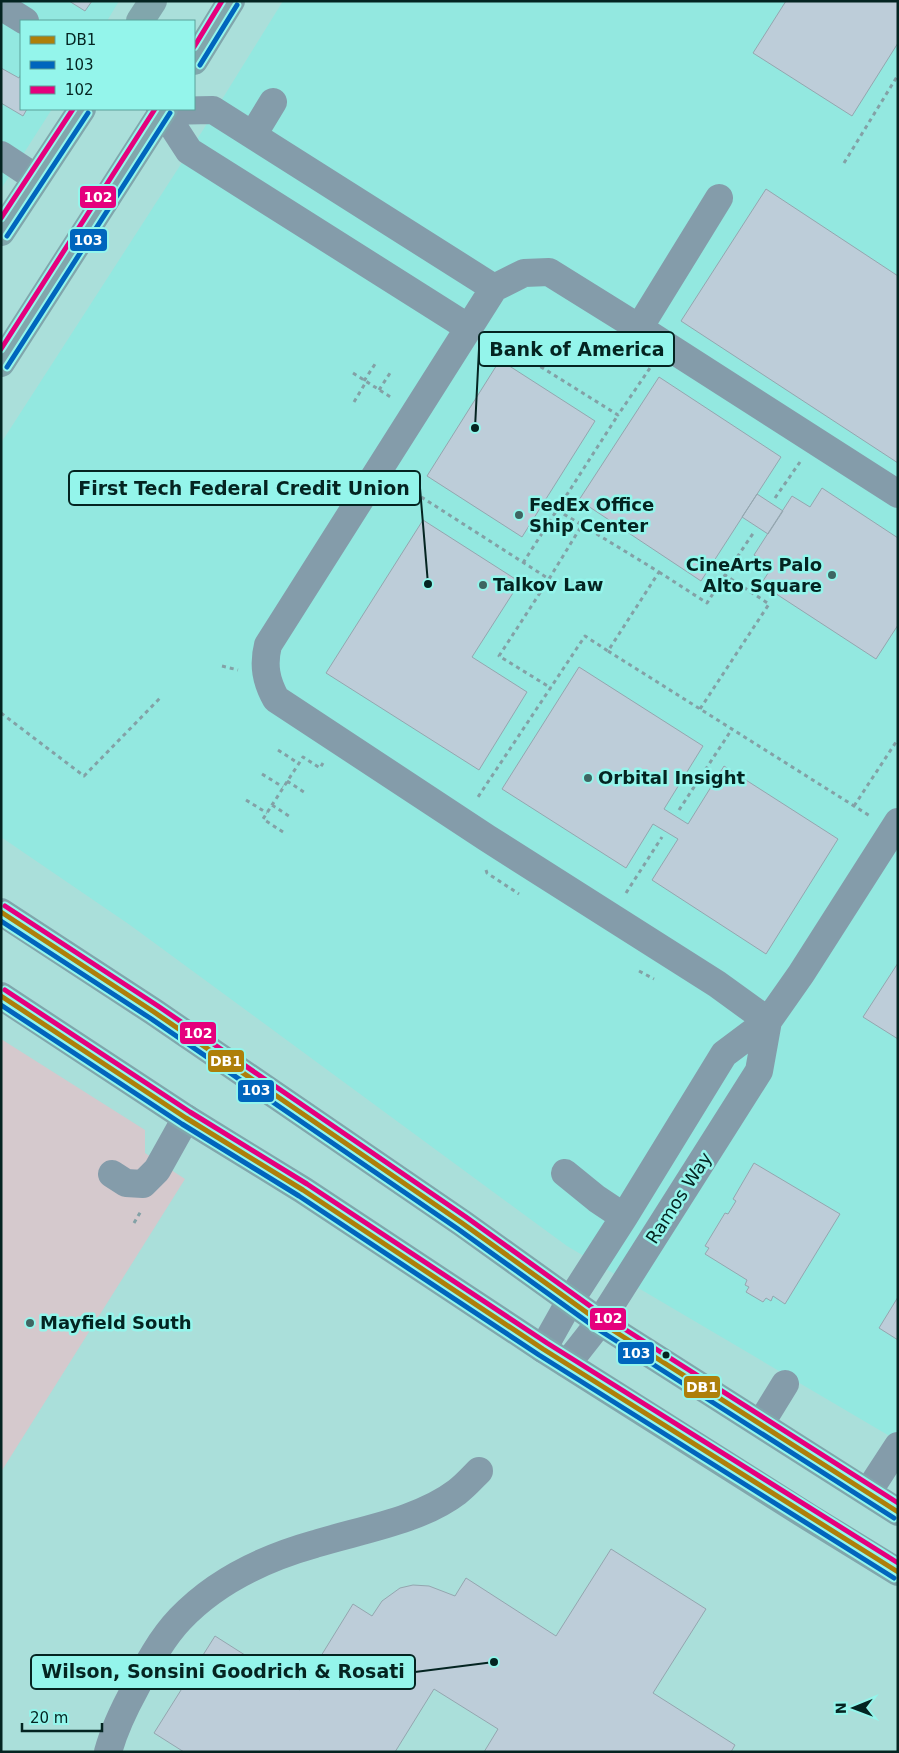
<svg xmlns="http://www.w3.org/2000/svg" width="899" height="1753" font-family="'DejaVu Sans',sans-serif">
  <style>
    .built { fill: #93e8e0 }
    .green { fill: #d5c9cd }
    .building { fill: #bdcdd9; stroke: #94a6af }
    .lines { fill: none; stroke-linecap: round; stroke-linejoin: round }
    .path { stroke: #83a1a6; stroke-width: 3; stroke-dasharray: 4 4; stroke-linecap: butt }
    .minor { stroke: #849caa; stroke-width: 28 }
    .major { stroke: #81a6ac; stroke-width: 28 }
    .bus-1-casing { stroke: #94f5eb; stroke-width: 9 }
    .bus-2-casing { stroke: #94f5eb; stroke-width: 9 }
    .bus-3-casing { stroke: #94f5eb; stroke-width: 9 }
    .bus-1 { stroke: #ae7f0a; stroke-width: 5 }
    .bus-2 { stroke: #0065bd; stroke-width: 5 }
    .bus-3 { stroke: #e5007d; stroke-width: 5 }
    .poi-dot { fill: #3e6562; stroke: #94f5eb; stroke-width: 2 }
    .bus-dot { fill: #042421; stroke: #94f5eb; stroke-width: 2 }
    .labels { text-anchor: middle; stroke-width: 5; stroke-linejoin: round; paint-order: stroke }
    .poi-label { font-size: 18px; font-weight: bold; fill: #042421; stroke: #94f5eb; text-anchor: start }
    .street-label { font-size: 18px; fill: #042421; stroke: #94f5eb }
    .leader { fill: none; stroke: #042421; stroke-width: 2 }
    .callout-dot { fill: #042421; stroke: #94f5eb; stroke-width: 2 }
    .callout { fill: #94f5eb; stroke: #042421; stroke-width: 2 }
    .callout-label { font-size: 19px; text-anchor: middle; font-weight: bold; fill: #042421 }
    .line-badge { stroke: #94f5eb; stroke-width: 2 }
    .badge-label { font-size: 14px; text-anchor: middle; font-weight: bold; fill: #fff }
  </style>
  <rect width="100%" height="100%" fill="#aadfda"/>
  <path class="built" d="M1,1h118l-12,20h-86v88h31l-51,80z
    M283,1h615v1440l-331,-195 -437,-321 -129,-88v-394l202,-313z"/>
  <path class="green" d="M1,1039l144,91v23l40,26 -184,293z"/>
  <path class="building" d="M69,1h23l-7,10z
    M786,1h112v42l-46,73 -99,-63z
    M1,68l18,10 2,-4v35h6l-4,7 -22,-13z
    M766,189l132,87v187l-217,-142z
    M500,360l95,61 -73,116 -95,-61z
    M659,377l122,80 -80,124 -122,-81z
    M822,488l76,50v87l-22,34 -115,-75 11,-17 -18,-12 38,-59 18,11z
    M757,494l26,17 -15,23 -26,-17z
    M423,520l97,62 -48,75 55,35 -48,78 -153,-97z
    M579,667l124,79 -39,63 24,15 36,-58 114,73 -72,115 -114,-74 26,-41 -25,-15 -27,44 -124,-79z
    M898,963v76l-35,-22z
    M754,1163l86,51 -55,90 -12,-8 -2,5 -5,-3 -3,4 -17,-10 3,-5 -4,-2 2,-5 -42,-26 4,-6 -4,-2 20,-33 3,1 8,-13 -3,-2z
    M898,1297v43l-19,-12z
    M611,1549l95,60 -53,84 82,52 -4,7h-247l14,-23 -64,-40 -39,63h-211l-30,-19 61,-97 85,54 53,-86 19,12 10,-15 18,-13 13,-3 16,1 26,10 11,-18 90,58z"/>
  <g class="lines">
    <path class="path" d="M844,163l54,-88
      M493,337l125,78 32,-47
      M353,373l39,25
      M364,381l13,-20
      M379,390l13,-20
      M354,402l12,-20
      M401,484l148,95 33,-54 77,47 -51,79 -23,-15 -109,164
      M775,498l25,-36
      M557,510l25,15
      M523,563l95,-148
      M659,572l48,31 18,-28
      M549,579l-50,77 52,32
      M608,651l262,165
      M222,666l16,4
      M700,709l69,-105 -44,-29 29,-43
      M1,713l83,63 78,-80
      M278,750l20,13
      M262,774l21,13
      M287,781l20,13
      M246,800l21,13
      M272,805l20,13
      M854,806l44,-67
      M679,810l53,-81
      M283,832l-20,-13 40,-62 17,11 3,-5
      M486,870l1,3 32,21
      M626,893l36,-56
      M639,971l15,8
      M134,1223l7,-12"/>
    <path class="minor" d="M1,6l24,15
      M160,109l3,2 26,40 280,177
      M163,111l50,-1 281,178
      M253,135l20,-33
      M1,155l35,23
      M639,328l80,-130
      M768,1021l-51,-37 -230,-146 -211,-139c-10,-18 -13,-34 -8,-54l226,-357 30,-15 25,-1 90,56 259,166
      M565,1173l32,26 27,18
      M112,1174l14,9 17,1 14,-14 29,-52
      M543,1349l27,-48 54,-84 100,-163 44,-33 33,-47 97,-152
      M567,1364l33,-42 159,-251 9,-50
      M761,1423l24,-39
      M868,1492l30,-46
      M108,1752c6,-22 16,-43 27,-63 12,-24 26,-50 45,-70 36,-38 85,-61 135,-75 45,-14 104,-23 142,-52 8,-6 15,-14 22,-21"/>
    <path class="major" d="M140,21l13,-20
      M194,61l37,-60
      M1,232l81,-123
      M1,363l163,-254
      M1,912l153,100 308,211 138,99 298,190
      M1,996l185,122 117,72 240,159 267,169 88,54"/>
    <defs>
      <path id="bus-1" d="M1,912l153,100 308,211 138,99 298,190
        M1,996l185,122 117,72 240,159 355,223"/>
      <path id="bus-2" d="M200,65l37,-60
        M7,236l81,-123
        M7,367l163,-254
        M1,921l149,97 308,211 138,99 298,190
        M1,1005l181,119 117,72 240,159 355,223"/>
      <path id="bus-3" d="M194,47l28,-46
        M1,218l72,-109
        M1,349l154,-240
        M5,906l153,100 308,211 138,99 294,187
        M5,990l185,122 117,72 240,159 351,220"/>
    </defs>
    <use href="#bus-1" class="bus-1-casing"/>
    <use href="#bus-2" class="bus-2-casing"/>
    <use href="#bus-3" class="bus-3-casing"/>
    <use href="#bus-1" class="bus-1"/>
    <use href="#bus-2" class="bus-2"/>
    <use href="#bus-3" class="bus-3"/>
  </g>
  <g class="poi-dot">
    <circle cx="519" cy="515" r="5"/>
    <circle cx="832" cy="575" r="5"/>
    <circle cx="483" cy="585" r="5"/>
    <circle cx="588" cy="778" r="5"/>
    <circle cx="30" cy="1323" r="5"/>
  </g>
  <circle class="bus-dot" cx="666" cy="1355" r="4.5"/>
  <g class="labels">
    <g class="poi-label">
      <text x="529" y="511">FedEx Office<tspan x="529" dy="21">Ship Center</tspan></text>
      <text x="822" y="571" text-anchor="end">CineArts Palo<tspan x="822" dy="21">Alto Square</tspan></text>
      <text x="493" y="591">Talkov Law</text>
      <text x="598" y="784">Orbital Insight</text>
      <text x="40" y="1329">Mayfield South</text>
    </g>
    <g class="street-label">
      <text transform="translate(679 1198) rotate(-57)" y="6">Ramos Way</text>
    </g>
  </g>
  <path class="leader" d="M475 428L479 349M428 584L420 488M494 1662L415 1672"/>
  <g class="callout-dot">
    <circle cx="475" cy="428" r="5"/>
    <circle cx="428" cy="584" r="5"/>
    <circle cx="494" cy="1662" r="5"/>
  </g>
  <g class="callout">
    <rect x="479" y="332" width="195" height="34" rx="5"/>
    <rect x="69" y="471" width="351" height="34" rx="5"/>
    <rect x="31" y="1655" width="384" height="34" rx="5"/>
  </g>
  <g class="callout-label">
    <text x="577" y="356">Bank of America</text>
    <text x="244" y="495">First Tech Federal Credit Union</text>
    <text x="223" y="1678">Wilson, Sonsini Goodrich &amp; Rosati</text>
  </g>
  <g class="line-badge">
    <rect x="79" y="185" width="38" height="24" rx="5" fill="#e5007d"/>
    <rect x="69" y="228" width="39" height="24" rx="5" fill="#0065bd"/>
    <rect x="179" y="1021" width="38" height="24" rx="5" fill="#e5007d"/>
    <rect x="207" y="1049" width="38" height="24" rx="5" fill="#ae7f0a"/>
    <rect x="237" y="1079" width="38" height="24" rx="5" fill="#0065bd"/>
    <rect x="589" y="1307" width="38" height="24" rx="5" fill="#e5007d"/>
    <rect x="617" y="1341" width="38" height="24" rx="5" fill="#0065bd"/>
    <rect x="683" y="1375" width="38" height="24" rx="5" fill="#ae7f0a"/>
  </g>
  <g class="badge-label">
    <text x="98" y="202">102</text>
    <text x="88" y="245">103</text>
    <text x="198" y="1038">102</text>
    <text x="226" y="1066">DB1</text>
    <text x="256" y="1095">103</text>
    <text x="608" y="1323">102</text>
    <text x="636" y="1358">103</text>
    <text x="702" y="1392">DB1</text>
  </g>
  <rect width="899" height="1753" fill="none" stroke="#042421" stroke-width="5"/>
  <rect x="20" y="20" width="175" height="90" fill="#94f5eb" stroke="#5aa19a"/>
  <rect x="30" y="36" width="25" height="8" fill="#ae7f0a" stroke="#5aa19a"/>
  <text x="65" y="45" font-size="15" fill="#042421">DB1</text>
  <rect x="30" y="61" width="25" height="8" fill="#0065bd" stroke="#5aa19a"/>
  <text x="65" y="70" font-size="15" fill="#042421">103</text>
  <rect x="30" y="86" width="25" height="8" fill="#e5007d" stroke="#5aa19a"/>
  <text x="65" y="95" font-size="15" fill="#042421">102</text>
  <g transform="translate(854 1708) rotate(269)" stroke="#94f5eb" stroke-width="4" paint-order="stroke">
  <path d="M0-4L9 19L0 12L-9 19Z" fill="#042421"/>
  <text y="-8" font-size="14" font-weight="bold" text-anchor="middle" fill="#042421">N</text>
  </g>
  <path d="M22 1723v8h80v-8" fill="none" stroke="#042421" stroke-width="2.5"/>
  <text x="30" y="1723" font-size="15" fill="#042421" stroke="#94f5eb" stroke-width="4" paint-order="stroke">20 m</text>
</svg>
